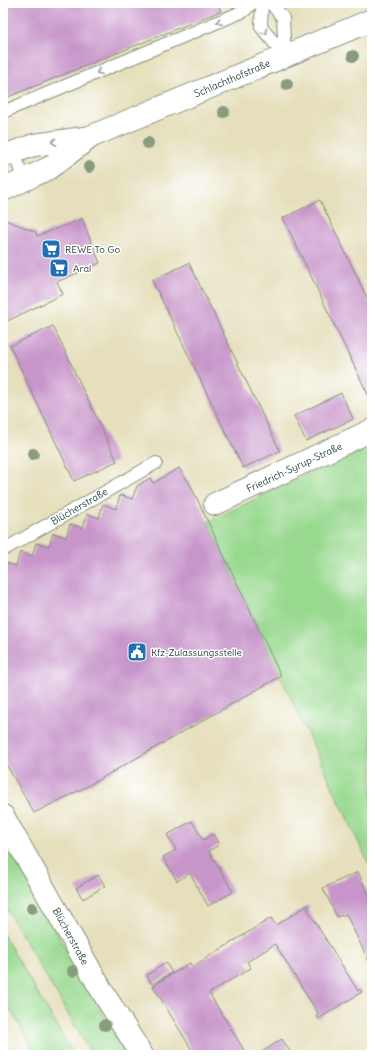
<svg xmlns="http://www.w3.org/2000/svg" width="375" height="1058" font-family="Delius,sans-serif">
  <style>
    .grass { fill: #99d98f; stroke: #5c8b62 }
    .building { fill: #c795ca }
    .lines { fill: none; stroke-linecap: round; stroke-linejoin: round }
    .lane-casing { stroke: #828e78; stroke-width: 14 }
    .street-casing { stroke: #828e78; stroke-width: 24 }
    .primary-casing { stroke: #828e78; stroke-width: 24 }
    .lane { stroke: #fff; stroke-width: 12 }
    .street { stroke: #fff; stroke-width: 22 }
    .primary { stroke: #fff; stroke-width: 22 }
    .tree { fill: #899b7d }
    .oneway { stroke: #8f9e9a }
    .labels { text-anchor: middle; stroke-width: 3; stroke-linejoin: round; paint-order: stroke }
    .street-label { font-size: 10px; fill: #1f3d34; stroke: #fff }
    .poi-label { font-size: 10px; fill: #1f3d34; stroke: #fff; text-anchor: start }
  </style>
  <rect width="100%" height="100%" fill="#fff"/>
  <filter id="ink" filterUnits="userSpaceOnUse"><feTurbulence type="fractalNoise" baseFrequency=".025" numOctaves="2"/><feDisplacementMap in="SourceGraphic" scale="8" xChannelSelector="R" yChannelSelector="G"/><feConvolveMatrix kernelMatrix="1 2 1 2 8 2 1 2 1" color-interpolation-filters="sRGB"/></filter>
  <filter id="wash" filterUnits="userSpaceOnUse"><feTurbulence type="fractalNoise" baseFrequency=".012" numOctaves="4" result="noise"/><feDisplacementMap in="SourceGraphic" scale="16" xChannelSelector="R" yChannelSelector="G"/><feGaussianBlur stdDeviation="0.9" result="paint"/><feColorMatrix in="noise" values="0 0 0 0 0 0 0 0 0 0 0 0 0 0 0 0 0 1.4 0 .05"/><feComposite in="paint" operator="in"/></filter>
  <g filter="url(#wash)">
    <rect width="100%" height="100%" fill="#e5dfbb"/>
    <path class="grass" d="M372,443v428l-164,-349z
      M3,838l123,217h-34l-89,-152z
      M3,934l71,121h-37l-34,-58z"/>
    <g id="blocks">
      <path class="building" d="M3,3h215l3,8 -218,88z
        M320,200l52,108v95l-89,-185z
        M3,219l33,13 1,4 45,-17 18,44 -43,19 6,12 -60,29z
        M189,263l91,188 -37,17 -91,-188z
        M53,326l64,135 -43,20 -64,-135z
        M341,393l12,26 -47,22 -12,-25z
        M179,468l11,16 91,192 -197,112 -50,25 -31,-54v-197l13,4 4,-14 12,4 4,-13 13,3 4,-13 13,4 4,-13 13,4 4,-14 12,4 4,-14 13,5 4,-14 12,4 5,-13 13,-8 3,5z
        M192,821l11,19 10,-6 6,11 -10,6 24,41 -25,14 -18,-33 -13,8 -14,-24 13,-7 -9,-15z
        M358,872l14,30v66l-26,-54 -9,3 -14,-29z
        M98,875l7,11 -22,13 -7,-11z
        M308,905l1,3 -2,1 51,82 2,-2 2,3 -44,27 -2,-3 3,-1 -44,-71 -28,18 4,6 -42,25 35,57 -7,5h-42l-42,-69 37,-23 2,4 79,-49 5,7z
        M166,963l6,10 -20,11 -5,-9z
        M282,1039l10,16h-35z"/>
    </g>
  </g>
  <g filter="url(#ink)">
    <use href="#blocks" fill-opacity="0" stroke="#828e78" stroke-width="1"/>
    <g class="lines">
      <defs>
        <path id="lane" d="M262,3l-1,24 24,29
          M271,3l12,15 2,38
          M3,112l241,-101 8,-8
          M13,152l12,29
          M3,550l153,-87"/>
        <path id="street" d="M215,504l157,-74
          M3,816l99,175 40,64"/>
        <path id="primary" d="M3,156l31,-11 57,-8
          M3,190l46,-22 43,-32 280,-116"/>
      </defs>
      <use href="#lane" class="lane-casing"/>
      <use href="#street" class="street-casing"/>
      <use href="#primary" class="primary-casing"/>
      <use href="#lane" class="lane"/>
      <use href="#street" class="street"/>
      <use href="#primary" class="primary"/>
    </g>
    <g class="tree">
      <circle cx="353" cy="56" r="6"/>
      <circle cx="287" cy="84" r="6"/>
      <circle cx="224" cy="112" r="6"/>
      <circle cx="148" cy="143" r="6"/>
      <circle cx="89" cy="167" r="6"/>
      <circle cx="33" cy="454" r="6"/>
      <circle cx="32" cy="908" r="6"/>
      <circle cx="73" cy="971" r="6"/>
      <circle cx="105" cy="1025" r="6"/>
    </g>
    <defs><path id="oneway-chevron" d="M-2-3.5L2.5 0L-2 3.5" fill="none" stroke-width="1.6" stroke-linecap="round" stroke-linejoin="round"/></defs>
    <g class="oneway">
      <use href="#oneway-chevron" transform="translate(219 22) rotate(157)"/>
      <use href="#oneway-chevron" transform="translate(265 32) rotate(51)"/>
      <use href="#oneway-chevron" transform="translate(99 72) rotate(157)"/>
      <use href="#oneway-chevron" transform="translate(54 142) rotate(172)"/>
    </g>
  </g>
  <defs>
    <symbol id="supermarket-square" viewBox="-11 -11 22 22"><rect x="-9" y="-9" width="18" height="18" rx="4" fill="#1f6fb2" stroke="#fff"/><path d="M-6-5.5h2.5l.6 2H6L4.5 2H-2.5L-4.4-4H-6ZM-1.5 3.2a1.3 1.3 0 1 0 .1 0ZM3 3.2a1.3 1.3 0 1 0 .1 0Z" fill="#fff"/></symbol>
    <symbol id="civic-square" viewBox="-11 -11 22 22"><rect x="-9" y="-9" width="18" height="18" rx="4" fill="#1f6fb2" stroke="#fff"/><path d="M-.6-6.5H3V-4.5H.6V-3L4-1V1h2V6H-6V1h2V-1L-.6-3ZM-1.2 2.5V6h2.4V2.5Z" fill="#fff"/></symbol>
  </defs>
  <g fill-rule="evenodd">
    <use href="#supermarket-square" x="40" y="238" width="22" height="22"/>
    <use href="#supermarket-square" x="48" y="257" width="22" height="22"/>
    <use href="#civic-square" x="126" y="641" width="22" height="22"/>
  </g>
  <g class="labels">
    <g class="street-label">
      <text transform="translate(232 78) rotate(-23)" y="4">Schlachthofstraße</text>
      <text transform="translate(294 467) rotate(-25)" y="4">Friedrich-Syrup-Straße</text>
      <text transform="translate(79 506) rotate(-30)" y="4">Blücherstraße</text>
      <text transform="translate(71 936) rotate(61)" y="4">Blücherstraße</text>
    </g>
    <g class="poi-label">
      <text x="65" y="253">REWE To Go</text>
      <text x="73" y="272">Aral</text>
      <text x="151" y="656">Kfz-Zulassungsstelle</text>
    </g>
  </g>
  <rect width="375" height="1058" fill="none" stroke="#fff" stroke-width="16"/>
</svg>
